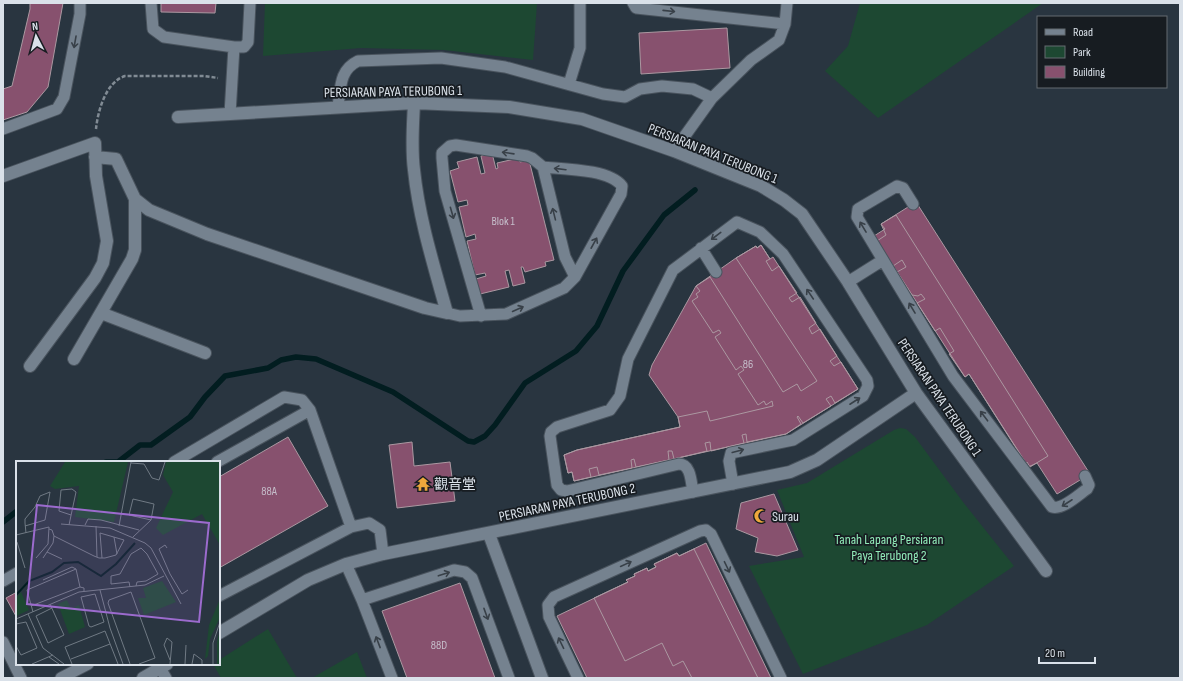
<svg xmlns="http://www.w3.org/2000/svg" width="1183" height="681" font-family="'Sofia Sans Condensed','Noto Sans SC',sans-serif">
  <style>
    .green { fill: #1d4832 }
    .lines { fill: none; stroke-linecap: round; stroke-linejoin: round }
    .stream { stroke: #021d20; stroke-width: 5.5 }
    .building { fill: #87516e; stroke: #ab98a1 }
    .service-casing { stroke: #49535d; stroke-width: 13 }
    .minor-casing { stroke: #49535d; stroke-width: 14 }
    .path { stroke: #818b94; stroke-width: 2.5; stroke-dasharray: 4 2; stroke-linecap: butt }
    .service { stroke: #75828f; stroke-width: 11 }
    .minor { stroke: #75828f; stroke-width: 12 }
    .oneway { stroke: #384048 }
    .labels { text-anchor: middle; stroke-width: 3.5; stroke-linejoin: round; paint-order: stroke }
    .number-label { font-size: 12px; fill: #c5bdca }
    .street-label { font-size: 14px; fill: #dae1e9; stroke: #171c21 }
    .poi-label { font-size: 14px; fill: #dae1e9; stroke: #171c21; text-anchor: start }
    .park-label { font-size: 14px; fill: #91ebb9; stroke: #171c21 }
    .inset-river { fill: none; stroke: #021d20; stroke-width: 2 }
    .inset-road { fill: none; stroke: #707a84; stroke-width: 1 }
    .view { fill: #9c6bce; fill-opacity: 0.15; stroke: #9c6bce; stroke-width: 2 }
    .inset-edge { fill: none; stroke: #dae1e9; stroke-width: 2 }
  </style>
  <rect width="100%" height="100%" fill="#293540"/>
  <path class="green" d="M265,3h272l-4,57 -89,-10 -83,-2 -98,8z
    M860,3h183l-165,115 -53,-47 23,-25z
    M900,428l6,1 9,8 48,65 51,64 -87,59 -124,49 -54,-108 55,-9 -27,-67 30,-7 87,-53z
    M268,629l29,49h-76l-8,-14h6v-4z
    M357,652l10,26h-55z"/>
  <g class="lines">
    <path class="stream" d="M106,462h12l22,-17h11l39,-28 15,-20 20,-21 43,-8 13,-8 15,-3 20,2 77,33 75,49 6,1 11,-6 10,-11 30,-42 51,-32 21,-25 26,-55 41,-56 31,-25
      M3,522l14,-11"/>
  </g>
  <path class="building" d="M30,3h33l-15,84 -21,25 -24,8v-31l9,-3 18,-77z
    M161,3h55l-1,10 -54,-1z
    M727,28l3,40 -89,6 -2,-41z
    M492,153l4,16 2,-1 -1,-5 22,-5 1,4 9,-2 25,100 -9,2 1,4 -21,6 -2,-5h-2l4,16 -12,3 -4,-16 -4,1 4,16 -29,7 -4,-15 10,-3 -1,-3 -10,2 -8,-34 9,-2 -1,-5 -9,3 -7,-30 9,-2 -1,-5 -9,2 -8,-31 9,-3 -2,-6 20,-5 4,17 4,-1 -4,-17z
    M916,202l174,272 -33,20 -20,-31 -9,4 -59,-93 -4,3 -91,-141 11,-7 -4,-5z
    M896,215l152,241 -18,11 -3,-5 -1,1 -57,-89 -4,3 -16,-23 5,-3 -14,-23 -5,3 -18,-28 8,-4 -4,-5 -3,2 -6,-1 -15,-23 9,-5 -4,-7 -9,6 -16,-25 9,-6 -5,-11z
    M761,245l9,14 -4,2 6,10 7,-5 18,27 -8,5 3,4 8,-5 16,26 -7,5 3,6 8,-5 17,27 -7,5 4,5 7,-4 17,27 -23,14 -4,-7 -5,3 5,7 -28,17 -5,-7 -1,1 4,7 -15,10 -39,8 -1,-8 -4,1 2,8 -33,8 -1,-9 -5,1 2,8 -33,8 -2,-8h-4l1,9 -33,7 -2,-8 -3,1 1,8 -33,7 -2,-8 -8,2 2,8 -17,4 -2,-9 -4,1 -4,-18 13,-5 103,-23 -2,-10 29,-6 3,10 63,-15 -1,-5 -6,4 -2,-4 -6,4 -20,-31 6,-4 -3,-4 -5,4 -21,-33 6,-4 -2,-3 -6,3 -21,-32 6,-4 -2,-3 4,-3 -4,-5 14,-9 73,115 14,-8 4,7 16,-10 -81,-123 20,-12 1,2z
    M761,245l9,14 3,-2 85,132 -72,45 -212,47 -2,-9 -4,1 -4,-18 13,-5 103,-23 -2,-10 -29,-42 3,-10 44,-79 40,-28 20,-12 1,2z
    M288,437l40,69 -109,62v-91z
    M412,442l2,24 36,-4 5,39 -58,7 -8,-63z
    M774,494l24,56 -21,6 -22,-4 3,-14 -22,-9 5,-26z
    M706,543l65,135h-184l-30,-62 71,-34 -2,-2 9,-4 -1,-2 13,-6 1,3 8,-4 -2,-3 23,-11 2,3z
    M694,549l64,129h-66l-9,-17 -10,5 -11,-23 -37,18 -31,-63 34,-16 -2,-2 9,-4 -1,-2 13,-6 1,3 8,-4 -2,-3 23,-11 2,3z
    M460,583l35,95h-88l-25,-67z
    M17,592v26l-11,-20z"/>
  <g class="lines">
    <defs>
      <path id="service" d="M151,3l2,26 11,8 70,10h10l4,-5 2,-39
        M633,3l3,5 149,16 2,-21
        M569,84l11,-36v-45
        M338,106c3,-18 1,-36 20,-45l83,-3 64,9 98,27 22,3 15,-8 22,-3 31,3 19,9
        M230,114l4,-67
        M3,129l54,-20 7,-12 16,-83v-11
        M674,151l38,-53 39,-38 28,-20 6,-16
        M913,204l-10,-16 -6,-2 -39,23 -1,8 96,159 99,131c11,3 26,-12 35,-18l2,-4 -4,-9
        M701,248l15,24
        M848,282l35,-22
        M447,313l13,3 46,-2 58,-26 11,-11 46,-83 1,-8c-13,-17 -59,-17 -79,-19
        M481,316l-36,-125 -3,-33v-5l8,-7 6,-1 71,11 5,2 11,9 22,90 10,20
        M174,462l110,-65 18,3 8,10 41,117
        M217,462l93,-52
        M693,492c-2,-10 -2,-28 -14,-28l-112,27 -6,-1 -4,-5 -7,-49 1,-4 6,-5 53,-17 10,-14 8,-37 45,-89 64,-48 23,10 23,22 84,126 1,6 -5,10 -70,44 -62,13 -2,8 4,23
        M346,564l16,36
        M3,581l14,-8
        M219,596l132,-69 18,-4 11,7 3,24
        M3,642l18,36
        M160,668l6,10
        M61,678l27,-14
        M392,678l-30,-78 92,-30 11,2 7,6 37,100
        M578,678l-29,-61 -1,-12 6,-8 146,-66 6,-1 5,4 70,144"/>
      <path id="minor" d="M178,117l236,-14 95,4 73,12 92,32 87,35 23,14 18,14 46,68 68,111 130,178
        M3,176l92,-33 1,33 11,65 -4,22 -8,15 -65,88
        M135,199l14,11 58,24 218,74 22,5c-13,-47 -28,-94 -33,-143 -3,-22 -1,-45 0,-67
        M101,313l104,40
        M74,359l58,-100 3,-9v-51l-19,-40 -21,-2
        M489,534l53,144
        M219,633l89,-53 38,-16 37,-10 407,-82 27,-12 99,-67
        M143,678l24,-14"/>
    </defs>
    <use href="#service" class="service-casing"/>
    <use href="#minor" class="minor-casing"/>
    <path class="path" d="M96,129c2,-19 10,-47 29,-53h79l14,2"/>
    <use href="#service" class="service"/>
    <use href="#minor" class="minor"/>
  </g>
  <defs><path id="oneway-shaft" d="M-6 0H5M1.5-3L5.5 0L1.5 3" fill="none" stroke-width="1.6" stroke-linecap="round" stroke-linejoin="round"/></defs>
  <g class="oneway">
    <use href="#oneway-shaft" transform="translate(669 11) rotate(6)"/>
    <use href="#oneway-shaft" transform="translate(75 42) rotate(100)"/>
    <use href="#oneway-shaft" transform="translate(508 153) rotate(-172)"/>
    <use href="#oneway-shaft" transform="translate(560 169) rotate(-173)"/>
    <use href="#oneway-shaft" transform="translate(452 213) rotate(74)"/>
    <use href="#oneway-shaft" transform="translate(554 214) rotate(-104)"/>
    <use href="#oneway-shaft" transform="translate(863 227) rotate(-121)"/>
    <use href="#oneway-shaft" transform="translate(716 236) rotate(143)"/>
    <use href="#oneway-shaft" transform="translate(594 243) rotate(-61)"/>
    <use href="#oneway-shaft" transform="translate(810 294) rotate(-124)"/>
    <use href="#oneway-shaft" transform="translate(912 308) rotate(-121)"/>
    <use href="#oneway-shaft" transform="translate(518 309) rotate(-24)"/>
    <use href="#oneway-shaft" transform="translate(855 401) rotate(-33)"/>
    <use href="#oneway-shaft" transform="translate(984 416) rotate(-127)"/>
    <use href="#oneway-shaft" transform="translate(738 451) rotate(-15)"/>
    <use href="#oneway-shaft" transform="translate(1067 503) rotate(147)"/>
    <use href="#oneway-shaft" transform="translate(626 564) rotate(-25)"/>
    <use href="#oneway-shaft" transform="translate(727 567) rotate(64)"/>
    <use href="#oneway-shaft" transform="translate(444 574) rotate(-18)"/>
    <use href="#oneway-shaft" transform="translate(486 614) rotate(70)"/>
    <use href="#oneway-shaft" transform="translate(378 642) rotate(-111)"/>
    <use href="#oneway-shaft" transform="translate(561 643) rotate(-116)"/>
  </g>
  <defs>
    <symbol id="temple-bare" viewBox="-9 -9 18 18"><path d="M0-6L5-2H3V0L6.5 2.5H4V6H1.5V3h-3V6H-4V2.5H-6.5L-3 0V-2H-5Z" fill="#eea83c" stroke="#171c21" stroke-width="2.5" paint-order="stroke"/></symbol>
    <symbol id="mosque-bare" viewBox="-9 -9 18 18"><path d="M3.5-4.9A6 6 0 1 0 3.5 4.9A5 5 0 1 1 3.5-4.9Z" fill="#eea83c" stroke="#171c21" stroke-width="2.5" paint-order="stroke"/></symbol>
  </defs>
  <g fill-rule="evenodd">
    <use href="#temple-bare" x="413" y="474" width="20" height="20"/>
    <use href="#mosque-bare" x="751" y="506" width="20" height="20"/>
  </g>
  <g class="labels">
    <g class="number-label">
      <text x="503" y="225">Blok 1</text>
      <text x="748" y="368">86</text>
      <text x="269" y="495">88A</text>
      <text x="439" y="649">88D</text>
    </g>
    <g class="street-label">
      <text transform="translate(393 91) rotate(-1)" y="5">PERSIARAN PAYA TERUBONG 1</text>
      <text transform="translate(713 153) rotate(22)" y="5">PERSIARAN PAYA TERUBONG 1</text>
      <text transform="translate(940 397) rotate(56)" y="5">PERSIARAN PAYA TERUBONG 1</text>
      <text transform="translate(567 502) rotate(-12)" y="5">PERSIARAN PAYA TERUBONG 2</text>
    </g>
    <g class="poi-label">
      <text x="434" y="489">觀音堂</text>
      <text x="772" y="521">Surau</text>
    </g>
    <g class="park-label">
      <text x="889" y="544">Tanah Lapang Persiaran<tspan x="889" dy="16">Paya Terubong 2</tspan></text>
    </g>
  </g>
  <g transform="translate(16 461)">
    <rect width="204" height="204" fill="#293540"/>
    <path d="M49,1h63l-14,60 -39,-5 4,-31 -24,3 -5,-3zM150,1h54v83l-18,-31 -39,21 -7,-7 17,-36 -10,-17zM146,120l14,21 -32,13 -6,-17h8l-3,-10zM5,131l8,18 -13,6v-18zM204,138v18l-10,22 -2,17 -3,3 4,-34zM51,139l4,9 8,-4 6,22 -16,7 -11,-30zM204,169v34h-3v-22z" fill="#1d4832"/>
    <path class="inset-river" d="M0,134l13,-14 23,-9 12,-9 14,-1 23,14 15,-12 19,-21"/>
    <path class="inset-road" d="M115,2l13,1 8,14 7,2 6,-18M117,38l21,5 -3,16 -22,-5zM45,63l49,4 35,15 6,5 30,56M53,64l7,-33 -4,-3 -11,1 -2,21 12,4M69,64l3,-6 13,1 38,10M9,65l20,-6 5,-28 -10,4 -5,11 -10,12v4l1,10M80,65l1,31M103,65l12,-64M0,74l33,-8 -1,17 -12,14M38,75l40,20 5,2h6l11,-3 8,-15 -24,-7 2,25M98,76l3,17M117,76l18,-17M1,81l8,26M151,87l-2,-3 -6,4 11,25 12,20 6,-4M31,91l15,7M27,97l10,-15 1,-7 -2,-6 -3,-1M60,108l4,18M27,119l29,-13 4,2M114,126l-1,-5 -18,2v-8l9,-2 11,-20 10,-6 6,6 11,20 -12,7 -9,1 -1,4M84,129l10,38 13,36M79,133l9,28 -13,5 -2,-1 -8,-29zM34,143l14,31 -16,8 -12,-27 16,-8M15,145l49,-19 4,1v3M17,151l-6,-22 49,-21M12,153l15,34 21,16M0,158l63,-27 66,-7 19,-9M0,163l10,-2 11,26 -16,7 -5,-9M33,196l10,7M55,198l39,-15M16,203l21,-9M56,203l-7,-17 40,-16 13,33M114,203l-22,-61 1,-3 22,-8 24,66 -16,6M154,203l2,-22 -5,-4 -3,7 6,15M169,203l1,-19M176,203l2,-10 8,6v4M197,203v-21l7,-21"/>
    <path class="view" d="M21,44l172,18 -10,99 -172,-18z"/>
    <rect width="204" height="204" class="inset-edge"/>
  </g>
  <rect width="1183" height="681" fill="none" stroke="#dae1e9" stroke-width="8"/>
  <rect x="1037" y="16" width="130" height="72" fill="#171c21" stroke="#656b71"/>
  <rect x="1045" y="29" width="20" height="6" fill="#75828f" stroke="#656b71"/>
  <text x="1073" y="36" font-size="12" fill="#dae1e9">Road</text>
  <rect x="1045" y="46" width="20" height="12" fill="#1d4832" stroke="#656b71"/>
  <text x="1073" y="56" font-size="12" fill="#dae1e9">Park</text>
  <rect x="1045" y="66" width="20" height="12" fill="#87516e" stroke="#656b71"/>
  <text x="1073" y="76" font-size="12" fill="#dae1e9">Building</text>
  <g transform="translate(36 36) rotate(354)" stroke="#171c21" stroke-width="3" paint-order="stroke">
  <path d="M0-3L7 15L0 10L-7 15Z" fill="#dae1e9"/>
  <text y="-6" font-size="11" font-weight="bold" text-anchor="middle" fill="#dae1e9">N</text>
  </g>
  <path d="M1039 657v6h56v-6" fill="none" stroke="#dae1e9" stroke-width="2"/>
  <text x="1045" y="657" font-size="12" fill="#dae1e9" stroke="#171c21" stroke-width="3" paint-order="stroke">20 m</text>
</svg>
